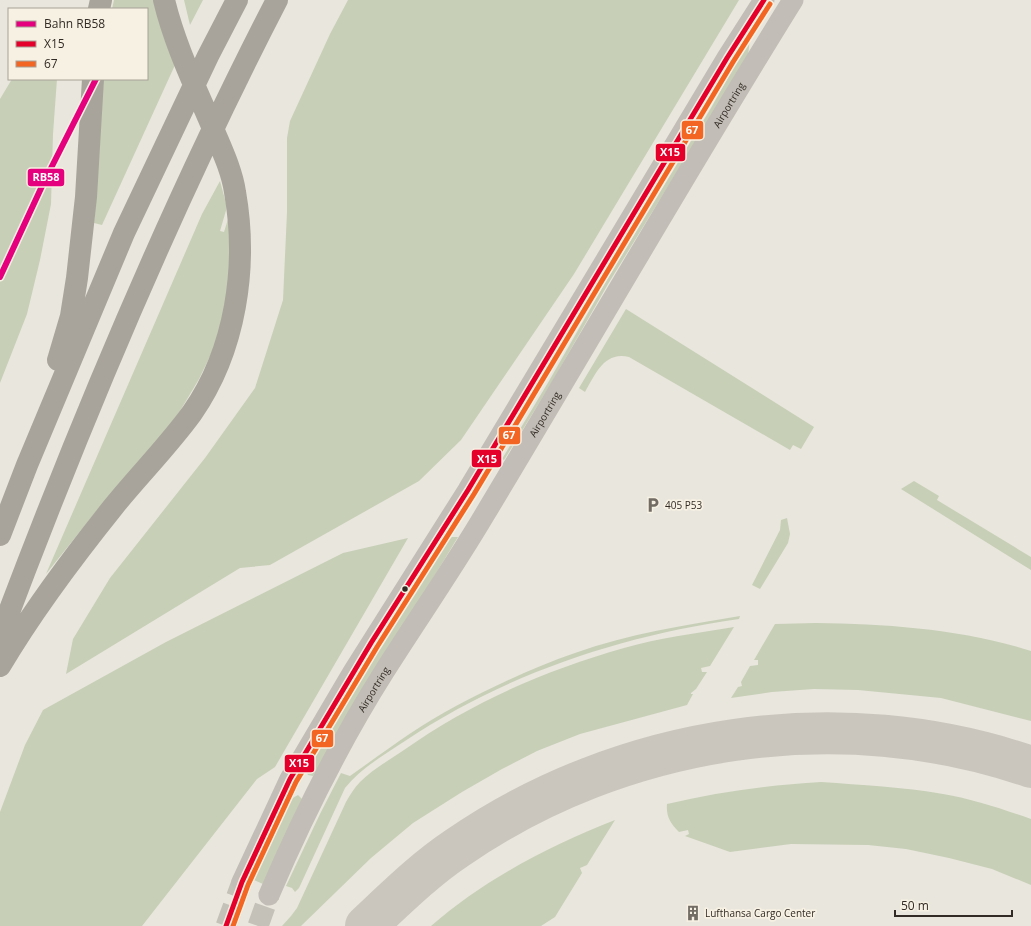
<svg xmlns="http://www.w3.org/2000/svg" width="1031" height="926" font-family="'Open Sans',sans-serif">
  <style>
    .green { fill: #c7cfb7 }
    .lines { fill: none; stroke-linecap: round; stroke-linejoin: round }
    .taxiway { stroke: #cac6be; stroke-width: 42 }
    .minor-tunnel { stroke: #c4c1b8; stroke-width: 21; stroke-dasharray: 21 10; stroke-linecap: butt }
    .minor { stroke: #c2bdb6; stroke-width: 21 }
    .highway { stroke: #a8a49c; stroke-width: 22 }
    .bus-1-casing { stroke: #f7f1e3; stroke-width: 8 }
    .bus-2-casing { stroke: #f7f1e3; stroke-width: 8 }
    .bus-1 { stroke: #e4002b; stroke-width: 5 }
    .bus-2 { stroke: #f26522; stroke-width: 5 }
    .rail-1-casing { stroke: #f7f1e3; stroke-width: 9 }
    .rail-1 { stroke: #e5007d; stroke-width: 6 }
    .bus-dot { fill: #322b25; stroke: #f7f1e3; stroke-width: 1.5 }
    .labels { text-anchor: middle; stroke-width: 3.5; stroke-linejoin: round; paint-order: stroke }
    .street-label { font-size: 10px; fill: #322b25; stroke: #f7f1e3 }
    .poi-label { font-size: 10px; fill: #322b25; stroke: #f7f1e3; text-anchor: start }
    .line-badge { stroke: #f7f1e3; stroke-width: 1.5 }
    .badge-label { font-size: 11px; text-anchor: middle; font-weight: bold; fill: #fff }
  </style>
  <rect width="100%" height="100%" fill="#e9e6dd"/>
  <path class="green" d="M114,0h41l20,65 -73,160 -8,-2 9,-144h44v-70h-35z
    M184,0h19l-13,25z
    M348,0h391l-165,274 -113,166 -42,41 -149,84 -30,3 -174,106 7,-35 37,-61 95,-120 50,-70 28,-88 4,-88v-74l3,-17 40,-87z
    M750,38l-2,18 -140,228 -56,98 -48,78 -2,-1 47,-78 56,-98 106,-175z
    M12,79h45l-4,55 -2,70 -11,56 -13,54 -27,69v-284z
    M220,181l7,26 -7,24 4,1 5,-16 3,20 -6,71 -12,41 -15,31 -19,32 -16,22 -70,81 -48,60 156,-360z
    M626,309l188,118 -13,22 -8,-4 -3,5 -161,-93c-25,-6 -34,18 -44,35l-6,-4z
    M914,481l25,15 -2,4 94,57v13l-130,-81z
    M787,518l3,16 -2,9 -28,46 -8,-4 28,-55 1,-10z
    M452,537h6l-145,239 -5,-1 -1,-2v-5l134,-223z
    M408,538l-133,229 -18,12 -115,147h-142v-114l25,-67 18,-35 123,-68 177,-89z
    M740,616l-1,3c-119,17 -234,55 -334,122 -21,14 -44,27 -60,47l-46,100 -4,4 -3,-4 -6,-2 34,-72 21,-41 9,3c34,-24 68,-50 106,-70 38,-20 78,-39 119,-53 53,-19 110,-28 165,-37z
    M816,623c72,1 146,6 215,28v70l-90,-23 -83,-8 -44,-1 -42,3 -41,6 7,-11 4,-1 -1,-4 9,-16 8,-1v-5h-4l21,-36z
    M734,627l-24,39 -9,2 1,4h5l-11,17 -5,4v1h2l-6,11 -107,29 -43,17 -35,18 -40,23 -49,31 -42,35 -70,68h-19l9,-10 6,-8 49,-106c4,-7 8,-14 14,-20 12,-12 29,-22 44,-32 66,-47 142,-80 220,-102 35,-10 73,-15 110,-21z
    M821,782c41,3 82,5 122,12 30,5 59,15 88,25v66l-39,-16 -43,-11 -43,-9 -38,-4 -77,-1 -61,8 -45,-16 4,-2 -1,-4 -9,2c-9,-9 -13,-16 -12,-28 51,-12 102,-19 154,-22z
    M298,795l4,4 -39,85 -9,-4 37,-81z
    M615,820l-28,45 -7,3 2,5 -27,44 -14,9h-110c54,-47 118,-80 184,-106z"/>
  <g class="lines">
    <path class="taxiway" d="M366,926c29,-27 58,-56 91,-78 165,-114 383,-147 574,-81"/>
    <path class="minor-tunnel" d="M226,926l16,-44
      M258,926l11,-31"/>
    <g class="minor">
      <path d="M242,882l48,-103 63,-107 115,-182 259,-432 37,-58"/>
      <path id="s1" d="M269,895c33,-77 70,-152 115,-223 33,-52 69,-104 101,-158 103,-171 202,-344 308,-514"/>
    </g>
    <path class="highway" d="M99,9l2,-9
      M58,360l13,-44 6,-38 9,-81 7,-118
      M0,535l27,-70 97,-232 84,-177 29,-56
      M0,636c81,-216 171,-431 277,-636
      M0,666c33,-56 73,-109 114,-160 26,-32 54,-60 78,-93 44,-63 56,-147 43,-221 -3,-21 -13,-42 -21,-61 -18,-43 -39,-85 -50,-131"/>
    <defs>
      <path id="bus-1" d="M226,926l16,-44 48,-103 81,-136 97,-153 259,-432 37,-58"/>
      <path id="bus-2" d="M233,926l15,-41 48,-103 81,-135 97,-153 259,-432 37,-58"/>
    </defs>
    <use href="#bus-1" class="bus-1-casing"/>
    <use href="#bus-2" class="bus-2-casing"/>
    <use href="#bus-1" class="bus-1"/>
    <use href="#bus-2" class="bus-2"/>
    <defs>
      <path id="rail-1" d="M0,277l43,-93 53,-105"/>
    </defs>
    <use href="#rail-1" class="rail-1-casing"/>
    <use href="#rail-1" class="rail-1"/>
  </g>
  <defs>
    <symbol id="parking-bare" viewBox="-9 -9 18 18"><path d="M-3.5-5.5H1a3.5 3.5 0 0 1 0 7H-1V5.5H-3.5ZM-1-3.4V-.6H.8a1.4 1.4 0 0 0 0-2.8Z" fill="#726c65" stroke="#f7f1e3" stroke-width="2.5" paint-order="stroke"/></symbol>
    <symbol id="building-bare" viewBox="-9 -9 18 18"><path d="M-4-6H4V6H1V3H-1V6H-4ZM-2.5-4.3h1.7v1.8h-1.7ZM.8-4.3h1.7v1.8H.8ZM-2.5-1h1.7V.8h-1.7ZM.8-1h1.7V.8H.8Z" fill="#726c65" stroke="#f7f1e3" stroke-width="2.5" paint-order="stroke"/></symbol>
  </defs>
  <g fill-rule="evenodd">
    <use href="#parking-bare" x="642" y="494" width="22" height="22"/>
    <use href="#building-bare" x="682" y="902" width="22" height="22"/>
  </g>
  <circle class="bus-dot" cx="405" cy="589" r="3.5"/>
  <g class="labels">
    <g class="street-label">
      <text dy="4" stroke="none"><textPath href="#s1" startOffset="915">Airportring</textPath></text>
      <text dy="4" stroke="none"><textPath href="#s1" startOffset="555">Airportring</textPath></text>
      <text dy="4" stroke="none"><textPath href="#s1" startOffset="231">Airportring</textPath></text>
    </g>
    <g class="poi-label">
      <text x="665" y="509">405 P53</text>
      <text x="705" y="917">Lufthansa Cargo Center</text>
    </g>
  </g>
  <g class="line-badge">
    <rect x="681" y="120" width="23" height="20" rx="4" fill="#f26522"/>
    <rect x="655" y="143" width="31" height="19" rx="4" fill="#e4002b"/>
    <rect x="27" y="168" width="38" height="19" rx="4" fill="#e5007d"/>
    <rect x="498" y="426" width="23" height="19" rx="4" fill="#f26522"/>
    <rect x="471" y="449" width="31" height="19" rx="4" fill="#e4002b"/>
    <rect x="311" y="729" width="23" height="19" rx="4" fill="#f26522"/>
    <rect x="284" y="754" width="31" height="19" rx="4" fill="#e4002b"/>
  </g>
  <g class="badge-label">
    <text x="692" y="134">67</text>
    <text x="670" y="156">X15</text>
    <text x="46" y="181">RB58</text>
    <text x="509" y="439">67</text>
    <text x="487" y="463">X15</text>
    <text x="322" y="742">67</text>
    <text x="299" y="767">X15</text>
  </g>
  <rect x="8" y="8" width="140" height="72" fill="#f7f1e3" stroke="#a8a297"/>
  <rect x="16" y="21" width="20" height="6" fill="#e5007d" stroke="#a8a297"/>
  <text x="44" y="28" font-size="12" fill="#322b25">Bahn RB58</text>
  <rect x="16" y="41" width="20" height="6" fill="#e4002b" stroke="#a8a297"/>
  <text x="44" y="48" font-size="12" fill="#322b25">X15</text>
  <rect x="16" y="61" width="20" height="6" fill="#f26522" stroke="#a8a297"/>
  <text x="44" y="68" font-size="12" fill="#322b25">67</text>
  <path d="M895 910v6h117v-6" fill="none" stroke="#322b25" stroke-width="2"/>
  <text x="901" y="910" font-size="12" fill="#322b25" stroke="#f7f1e3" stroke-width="3" paint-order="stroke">50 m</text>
</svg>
